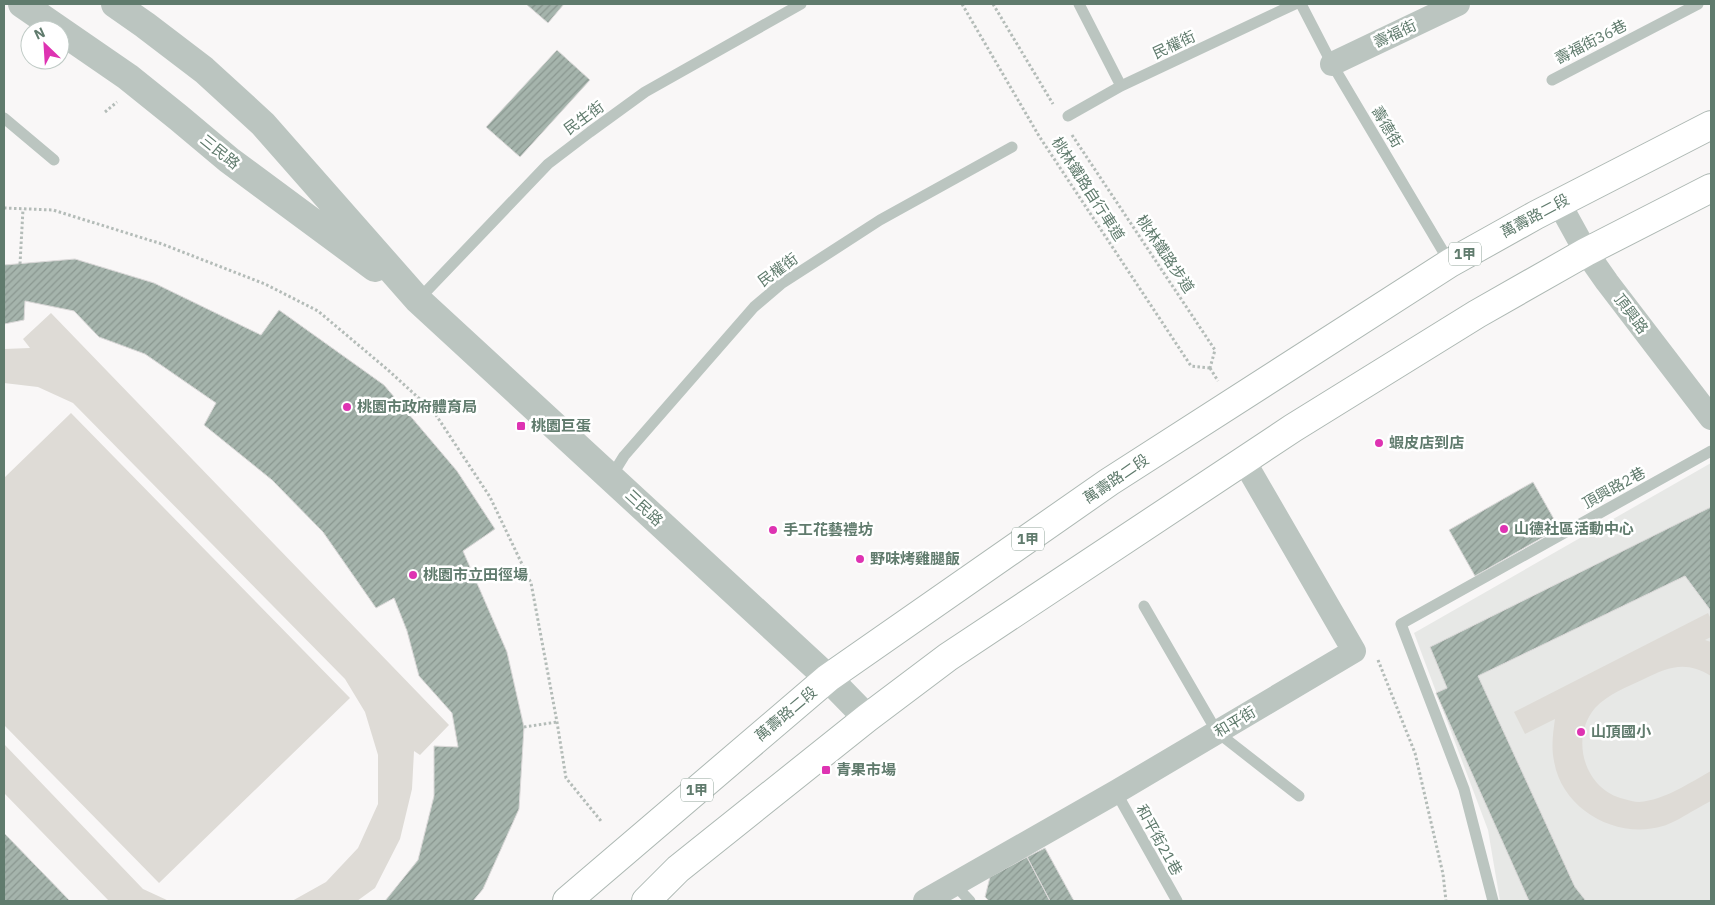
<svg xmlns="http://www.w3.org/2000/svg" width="1715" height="905" font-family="'IBM Plex Sans','Noto Sans TC',sans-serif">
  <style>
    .built { fill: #e7e8e6 }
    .pitch { fill: #dedbd6 }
    .building { fill: url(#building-hatch); stroke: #dbd9d9 }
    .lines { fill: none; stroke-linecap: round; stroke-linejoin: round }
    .primary-casing { stroke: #adb8b3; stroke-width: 30 }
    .path { stroke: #b4bcb8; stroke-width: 3; stroke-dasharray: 2.5 2.5; stroke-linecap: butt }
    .service { stroke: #bbc5c0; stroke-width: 11 }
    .minor { stroke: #bbc5c0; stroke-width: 24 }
    .tertiary { stroke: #bbc5c0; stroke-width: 28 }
    .primary { stroke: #fff; stroke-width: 28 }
    .poi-dot { fill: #de33b2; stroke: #fff; stroke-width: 2 }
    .labels { text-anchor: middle; stroke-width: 5; stroke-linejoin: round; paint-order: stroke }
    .shield { fill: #fff; stroke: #90a399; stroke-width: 1 }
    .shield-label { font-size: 14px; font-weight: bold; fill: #607b6d }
    .street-label { font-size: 15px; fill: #607b6d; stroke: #fff }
    .poi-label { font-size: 15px; font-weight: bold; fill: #607b6d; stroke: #fff; text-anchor: start }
  </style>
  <defs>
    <pattern id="building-hatch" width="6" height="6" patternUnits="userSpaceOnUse" patternTransform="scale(1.25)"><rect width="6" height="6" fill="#a5b4ac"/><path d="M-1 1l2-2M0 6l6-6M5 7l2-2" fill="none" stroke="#8a9790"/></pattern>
  </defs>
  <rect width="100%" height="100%" fill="#f9f7f7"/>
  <path class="built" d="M1711,463v438h-211l-12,-71 -74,-197z"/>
  <path class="pitch" d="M51,313l398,412 -29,30 -6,-4 -2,38 -12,50 -25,49 -18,13h-65l34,-19 32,-34 20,-44v-49l-13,-43 -20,-33 -272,-276 -35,-16 -34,-4v-34l26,-1 -7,-9z
    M71,413l279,285 -191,185 -155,-158v-247z
    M1708,613l3,6v18l-6,3 6,2v34c-25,-16 -43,-9 -67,3 -17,8 -36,15 -49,29 -26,31 -10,82 29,91 5,1 10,3 15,3 26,-2 50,-19 72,-31v30c-13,6 -34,21 -48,25 -46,14 -101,-16 -109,-65 -3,-14 -1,-28 1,-42l-30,15 -11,-22z
    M4,744l139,145 26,12h-60l-105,-108z"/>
  <path class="building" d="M526,4h38l-16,19z
    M557,50l33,30 -70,77 -34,-30z
    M75,259l79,24 107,52 18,-25 105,75 73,86 38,58 -32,22 44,101 17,75 -5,82 -36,80 -10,12h-88l33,-41 16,-64v-50l24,1 -6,-34 -33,-37 -12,-45 -13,-33 -18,10 -53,-76 -51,-52 -68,-55 12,-22 -71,-49 -46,-17 -25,-26 -49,-10 -1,19 -20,4v-59z
    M1533,482l26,46 -84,48 -26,-46z
    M1711,507v104l-26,-35 -207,100 97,211 11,14h-57l-93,-208 11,-5 -17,-41z
    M4,833l66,68h-66z
    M1045,848l29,53h-24l-23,-44z
    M1027,857l23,44h-61l-4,-4 5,-20z"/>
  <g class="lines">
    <defs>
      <path id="primary" d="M567,901l261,-223 281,-196 341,-219 86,-48 175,-90
        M646,901l32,-32 189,-151 81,-61 345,-229 184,-114 109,-62 125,-64"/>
    </defs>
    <use href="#primary" class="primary-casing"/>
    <path class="path" d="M962,4l77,132 152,230 19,2
      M993,4l60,100
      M105,112l12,-10
      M1072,135l143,215 -5,18
      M4,208l49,2 109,34 103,40 53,27 70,59 46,42 56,85 41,86 26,139 9,56 35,43
      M20,264l3,-55
      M1210,368l8,13
      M434,412l7,-7
      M1378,660l37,93 28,121 3,27
      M524,727l33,-5"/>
    <path class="service" d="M1079,4l42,82
      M1301,4l31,60 118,199
      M1552,80l146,-76
      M1068,116l53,-30 174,-82
      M4,118l50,42
      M418,300l130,-136 42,-32 55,-40 156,-88
      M611,477l13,-21 130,-149 27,-23 99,-64 132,-73
      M1144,606l73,126 82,64
      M1116,792l61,109
      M954,884l16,17
      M1493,901l-29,-112 -63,-165 310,-173"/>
    <path class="minor" d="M1332,64l126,-60
      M1559,203l27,49 21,30 104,136
      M925,901l191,-109 238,-141 -110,-190"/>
    <path class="tertiary" d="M22,4l106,73 51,41 50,42 146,108
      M115,4l30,21 59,45 59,54 155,176 410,378 39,40"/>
    <use href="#primary" class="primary"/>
  </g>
  <g class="poi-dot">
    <circle cx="347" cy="407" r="5"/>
    <rect x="516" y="421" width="10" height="10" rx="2.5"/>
    <circle cx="1379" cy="443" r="5"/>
    <circle cx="1504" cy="529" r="5"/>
    <circle cx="773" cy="530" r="5"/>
    <circle cx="860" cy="559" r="5"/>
    <circle cx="413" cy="575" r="5"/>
    <circle cx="1581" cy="732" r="5"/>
    <rect x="821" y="765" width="10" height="10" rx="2.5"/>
  </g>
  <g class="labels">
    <g class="shield">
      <rect x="1449" y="242.5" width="32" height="23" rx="4"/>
      <rect x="1012" y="527.5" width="32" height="23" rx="4"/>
      <rect x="681" y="778.5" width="32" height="23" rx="4"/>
    </g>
    <g class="shield-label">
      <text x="1465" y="259">1甲</text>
      <text x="1028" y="544">1甲</text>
      <text x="697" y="795">1甲</text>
    </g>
    <g class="street-label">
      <text transform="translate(1395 34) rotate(-25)" y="5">壽福街</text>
      <text transform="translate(1591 42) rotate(-27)" y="5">壽福街36巷</text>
      <text transform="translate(1174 45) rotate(-25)" y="5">民權街</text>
      <text transform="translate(584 118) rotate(-36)" y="5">民生街</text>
      <text transform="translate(1387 127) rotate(59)" y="5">壽德街</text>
      <text transform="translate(220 152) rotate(39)" y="5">三民路</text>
      <text transform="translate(1088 189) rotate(57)" y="5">桃林鐵路自行車道</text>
      <text transform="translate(1535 216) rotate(-28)" y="5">萬壽路二段</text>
      <text transform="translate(1165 254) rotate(56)" y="5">桃林鐵路步道</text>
      <text transform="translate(778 270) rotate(-36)" y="5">民權街</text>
      <text transform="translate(1631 314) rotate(53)" y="5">頂興路</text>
      <text transform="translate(1116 479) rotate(-34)" y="5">萬壽路二段</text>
      <text transform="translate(1614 488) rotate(-29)" y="5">頂興路2巷</text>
      <text transform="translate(644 508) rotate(43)" y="5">三民路</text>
      <text transform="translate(786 714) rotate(-40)" y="5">萬壽路二段</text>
      <text transform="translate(1235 722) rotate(-31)" y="5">和平街</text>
      <text transform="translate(1159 840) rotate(61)" y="5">和平街21巷</text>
    </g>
    <g class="poi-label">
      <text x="357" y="412">桃園市政府體育局</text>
      <text x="531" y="431">桃園巨蛋</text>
      <text x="1389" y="448">蝦皮店到店</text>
      <text x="1514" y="534">山德社區活動中心</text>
      <text x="783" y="535">手工花藝禮坊</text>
      <text x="870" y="564">野味烤雞腿飯</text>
      <text x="423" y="580">桃園市立田徑場</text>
      <text x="1591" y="737">山頂國小</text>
      <text x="836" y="775">青果市場</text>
    </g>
  </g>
  <rect width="1715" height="905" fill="none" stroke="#607b6d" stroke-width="10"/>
  <g transform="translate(45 45) rotate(335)"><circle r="24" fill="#ffffff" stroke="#bfcac5"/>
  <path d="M0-4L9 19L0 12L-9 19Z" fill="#de33b2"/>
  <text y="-8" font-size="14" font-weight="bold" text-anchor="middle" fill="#607b6d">N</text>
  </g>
</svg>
